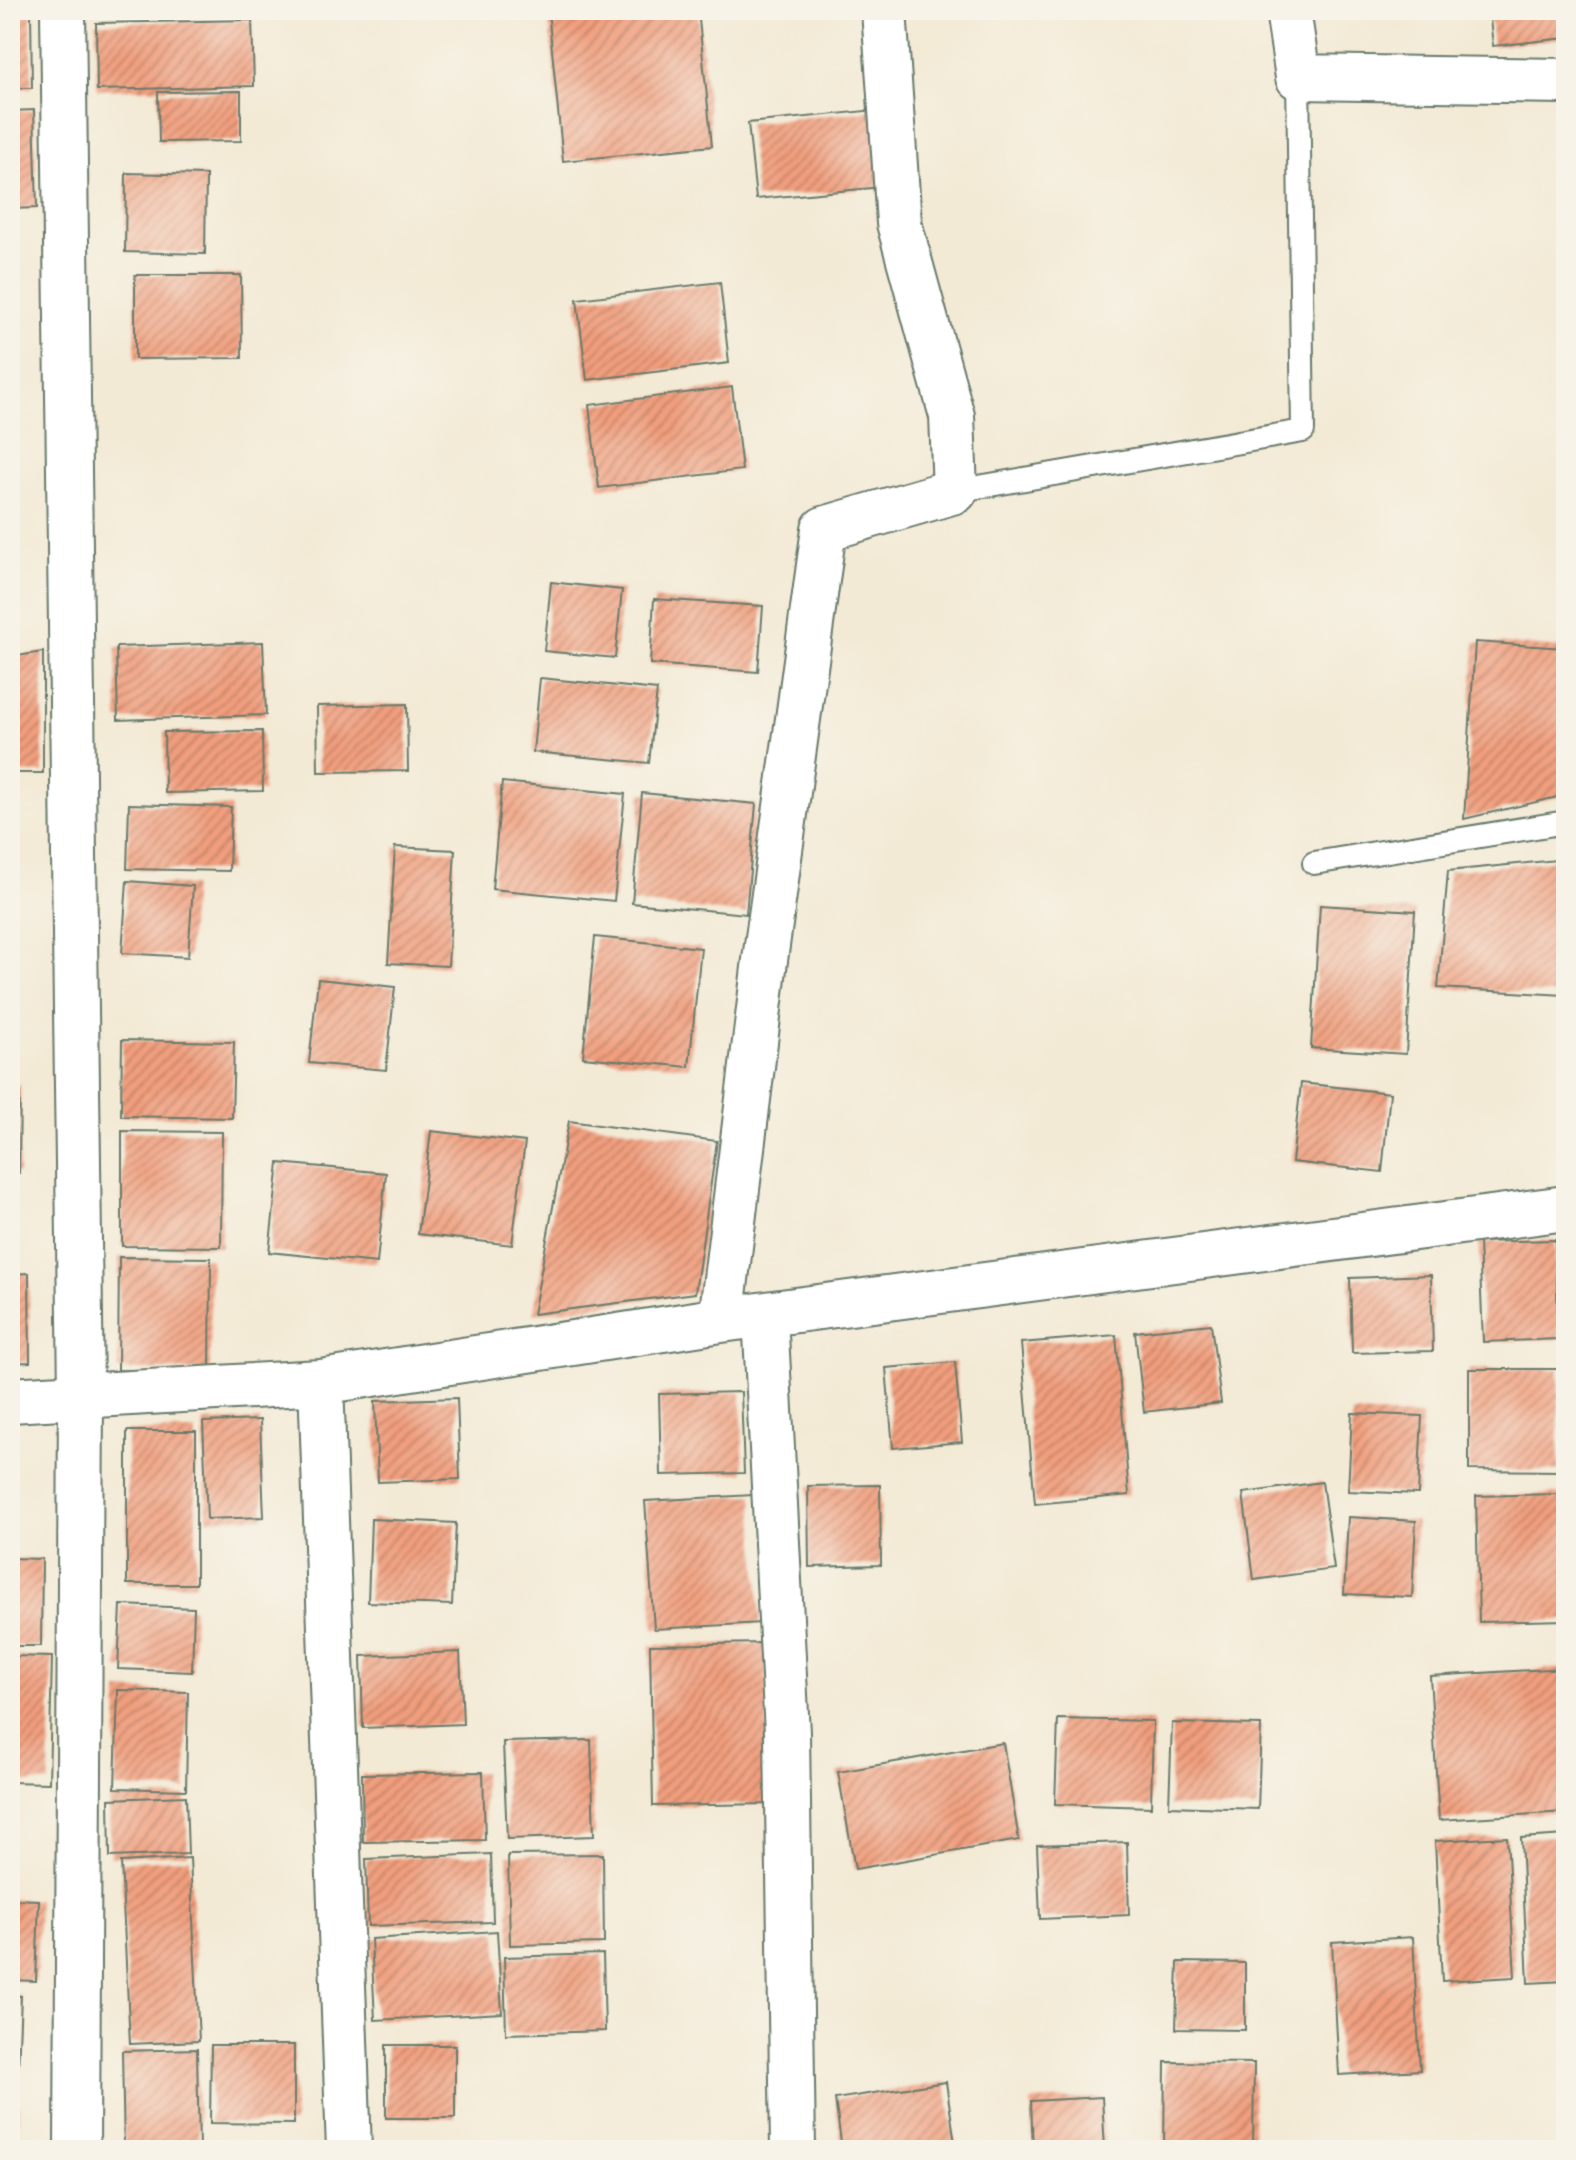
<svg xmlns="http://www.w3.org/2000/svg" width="1576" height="2160" font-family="Kalam,sans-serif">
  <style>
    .building { fill: url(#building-hatch) }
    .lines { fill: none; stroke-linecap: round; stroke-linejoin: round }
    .service-casing { stroke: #697a6c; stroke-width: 26 }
    .minor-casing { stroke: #697a6c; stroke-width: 48 }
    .service { stroke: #fff; stroke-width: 22 }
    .minor { stroke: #fff; stroke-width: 44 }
  </style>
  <defs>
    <pattern id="building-hatch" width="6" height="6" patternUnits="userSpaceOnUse" patternTransform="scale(2)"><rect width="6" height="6" fill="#f19e7d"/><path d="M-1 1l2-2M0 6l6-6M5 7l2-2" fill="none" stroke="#c38267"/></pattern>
  </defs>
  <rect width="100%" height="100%" fill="#f7f3e8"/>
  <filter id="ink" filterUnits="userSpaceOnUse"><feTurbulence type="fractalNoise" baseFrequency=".0125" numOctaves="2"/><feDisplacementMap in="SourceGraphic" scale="16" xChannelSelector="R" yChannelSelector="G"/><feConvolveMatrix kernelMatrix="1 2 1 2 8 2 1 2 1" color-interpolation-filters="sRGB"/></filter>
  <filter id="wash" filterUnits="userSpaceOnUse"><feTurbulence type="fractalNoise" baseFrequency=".006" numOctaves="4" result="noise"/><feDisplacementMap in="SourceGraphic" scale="32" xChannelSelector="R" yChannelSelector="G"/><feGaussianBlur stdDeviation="1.8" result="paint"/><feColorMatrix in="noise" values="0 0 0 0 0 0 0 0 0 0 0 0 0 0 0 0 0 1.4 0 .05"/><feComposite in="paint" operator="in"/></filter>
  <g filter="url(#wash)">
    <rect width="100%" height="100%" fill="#f3ead5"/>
    <g id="blocks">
      <path class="building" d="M10,10h21l1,78h-22z
        M548,10h150l14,136 -149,15z
        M1489,10h77v28l-73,8z
        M252,20l2,66 -157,4 -1,-67z
        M241,91v50l-82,1 -1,-50z
        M34,110l3,98 -27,1v-98z
        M875,110l7,77 -126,12 -8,-76z
        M126,173l80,2 -1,79 -80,-2z
        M135,275h106l1,83 -107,1z
        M720,282l9,81 -142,17 -10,-81z
        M732,387l10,83 -143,18 -10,-83z
        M551,582l71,8 -7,68 -71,-7z
        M654,599l109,7 -5,66 -108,-8z
        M263,642l3,73 -148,5 -2,-73z
        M1475,642l91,6v147l-102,24z
        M43,652v121h-33v-116z
        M540,678l117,12 -8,73 -116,-11z
        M407,704l1,67 -90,1 -1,-66z
        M262,731l1,60 -98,2 -1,-61z
        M502,782l123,12 -11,107 -122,-12z
        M642,793l114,11 -10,110 -114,-11z
        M129,804l102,3 -2,64 -102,-2z
        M395,847l60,3 -7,116 -60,-3z
        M1566,859l-1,136 -127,-7 10,-117z
        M127,881l66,5 -5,71 -66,-4z
        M1320,905l95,6 -9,143 -95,-6z
        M595,937l106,11 -12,119 -106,-10z
        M318,979l77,8 -9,83 -77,-7z
        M122,1040l112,2 -2,76 -111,-2z
        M1301,1083l89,10 -8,79 -90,-10z
        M10,1085h10l-1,88h-9z
        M569,1121l148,20 -22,152 -162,21z
        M122,1131l100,1 -1,115 -99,-1z
        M431,1131l94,11 -13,103 -94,-11z
        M279,1163l107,10 -9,90 -108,-11z
        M1555,1240l4,99 -76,3 -4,-100z
        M119,1257l92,1 -1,113 -92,-1z
        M29,1273l1,89 -20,1v-89z
        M1431,1275l2,76 -81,2 -2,-75z
        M1211,1324l10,79 -77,9 -9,-80z
        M1116,1335l13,160 -94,9 -14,-161z
        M955,1362l7,80 -69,6 -7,-80z
        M1469,1369h90v102l-90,-1z
        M741,1392l3,81 -83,2 -2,-81z
        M457,1398l3,81 -82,3 -3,-81z
        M1352,1413l70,3 -4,78 -70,-3z
        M260,1420l4,97 -57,2 -4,-97z
        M127,1431h69v153h-69z
        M1322,1482l12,87 -80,11 -11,-87z
        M880,1485l1,80 -72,2 -1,-81z
        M1560,1490h6v130l-87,2 -3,-126 84,-2z
        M753,1495l8,128 -107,6 -9,-128z
        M1348,1517l68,4 -4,76 -68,-3z
        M371,1519l85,4 -4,82 -84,-3z
        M10,1558l32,1 -1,87h-31z
        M121,1605l73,3 -2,64 -74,-3z
        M766,1643l3,161 -116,2 -3,-161z
        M460,1652l3,72 -100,4 -2,-72z
        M10,1656l42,1 -3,126 -39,-1z
        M1566,1668v144l-127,8 -9,-144z
        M118,1690l70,2 -2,98 -71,-2z
        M1058,1719l95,2 -2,86 -96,-3z
        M1172,1723l89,2 -3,84 -89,-3z
        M591,1740l3,96 -87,3 -4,-97z
        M1003,1743l16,97 -164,29 -17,-97z
        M483,1772l2,68 -122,2 -1,-68z
        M186,1796l2,58 -78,3 -1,-58z
        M1566,1835v146l-38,2 -7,-145z
        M1507,1837l8,140 -73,4 -7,-140z
        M1127,1842l2,73 -89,4 -3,-74z
        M491,1854l2,68 -125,4 -2,-67z
        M603,1854l1,89 -94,2 -2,-90z
        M190,1858l9,183 -69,3 -9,-182z
        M10,1899l29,1 -3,81 -26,-1z
        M497,1931l5,82 -127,7 -4,-81z
        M1413,1937l7,133 -81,5 -7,-133z
        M603,1954l2,77 -99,3 -2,-77z
        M1178,1962l67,1v67l-69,-1z
        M10,1995l11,1 -4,100h-7z
        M211,2045h83v79l-84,-1z
        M386,2045h69v73h-69z
        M197,2049l2,101h-75l-2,-99z
        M1165,2062l89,1 -1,87h-89z
        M946,2082l10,68h-114l-7,-51z
        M1102,2097l3,53h-72l-2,-49z
        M10,2105h9l-2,45h-7z"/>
    </g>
  </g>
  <g filter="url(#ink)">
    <use href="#blocks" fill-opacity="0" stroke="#697a6c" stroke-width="2"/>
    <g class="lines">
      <defs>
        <path id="service" d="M955,491l348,-60 -5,-354
          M1314,863l252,-41"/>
        <path id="minor" d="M63,10l18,1384 -4,756
          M1288,10l10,67 268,4
          M765,1315l22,418 6,417
          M721,1320l44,-360 59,-431 131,-38 -3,-75 -53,-193 -15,-213
          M321,1382l28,768
          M10,1400l311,-18 400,-62 845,-112"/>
      </defs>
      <use href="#service" class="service-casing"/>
      <use href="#minor" class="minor-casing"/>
      <use href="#service" class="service"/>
      <use href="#minor" class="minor"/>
    </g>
  </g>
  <rect width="1576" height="2160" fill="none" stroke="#f7f3e8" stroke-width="40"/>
</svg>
